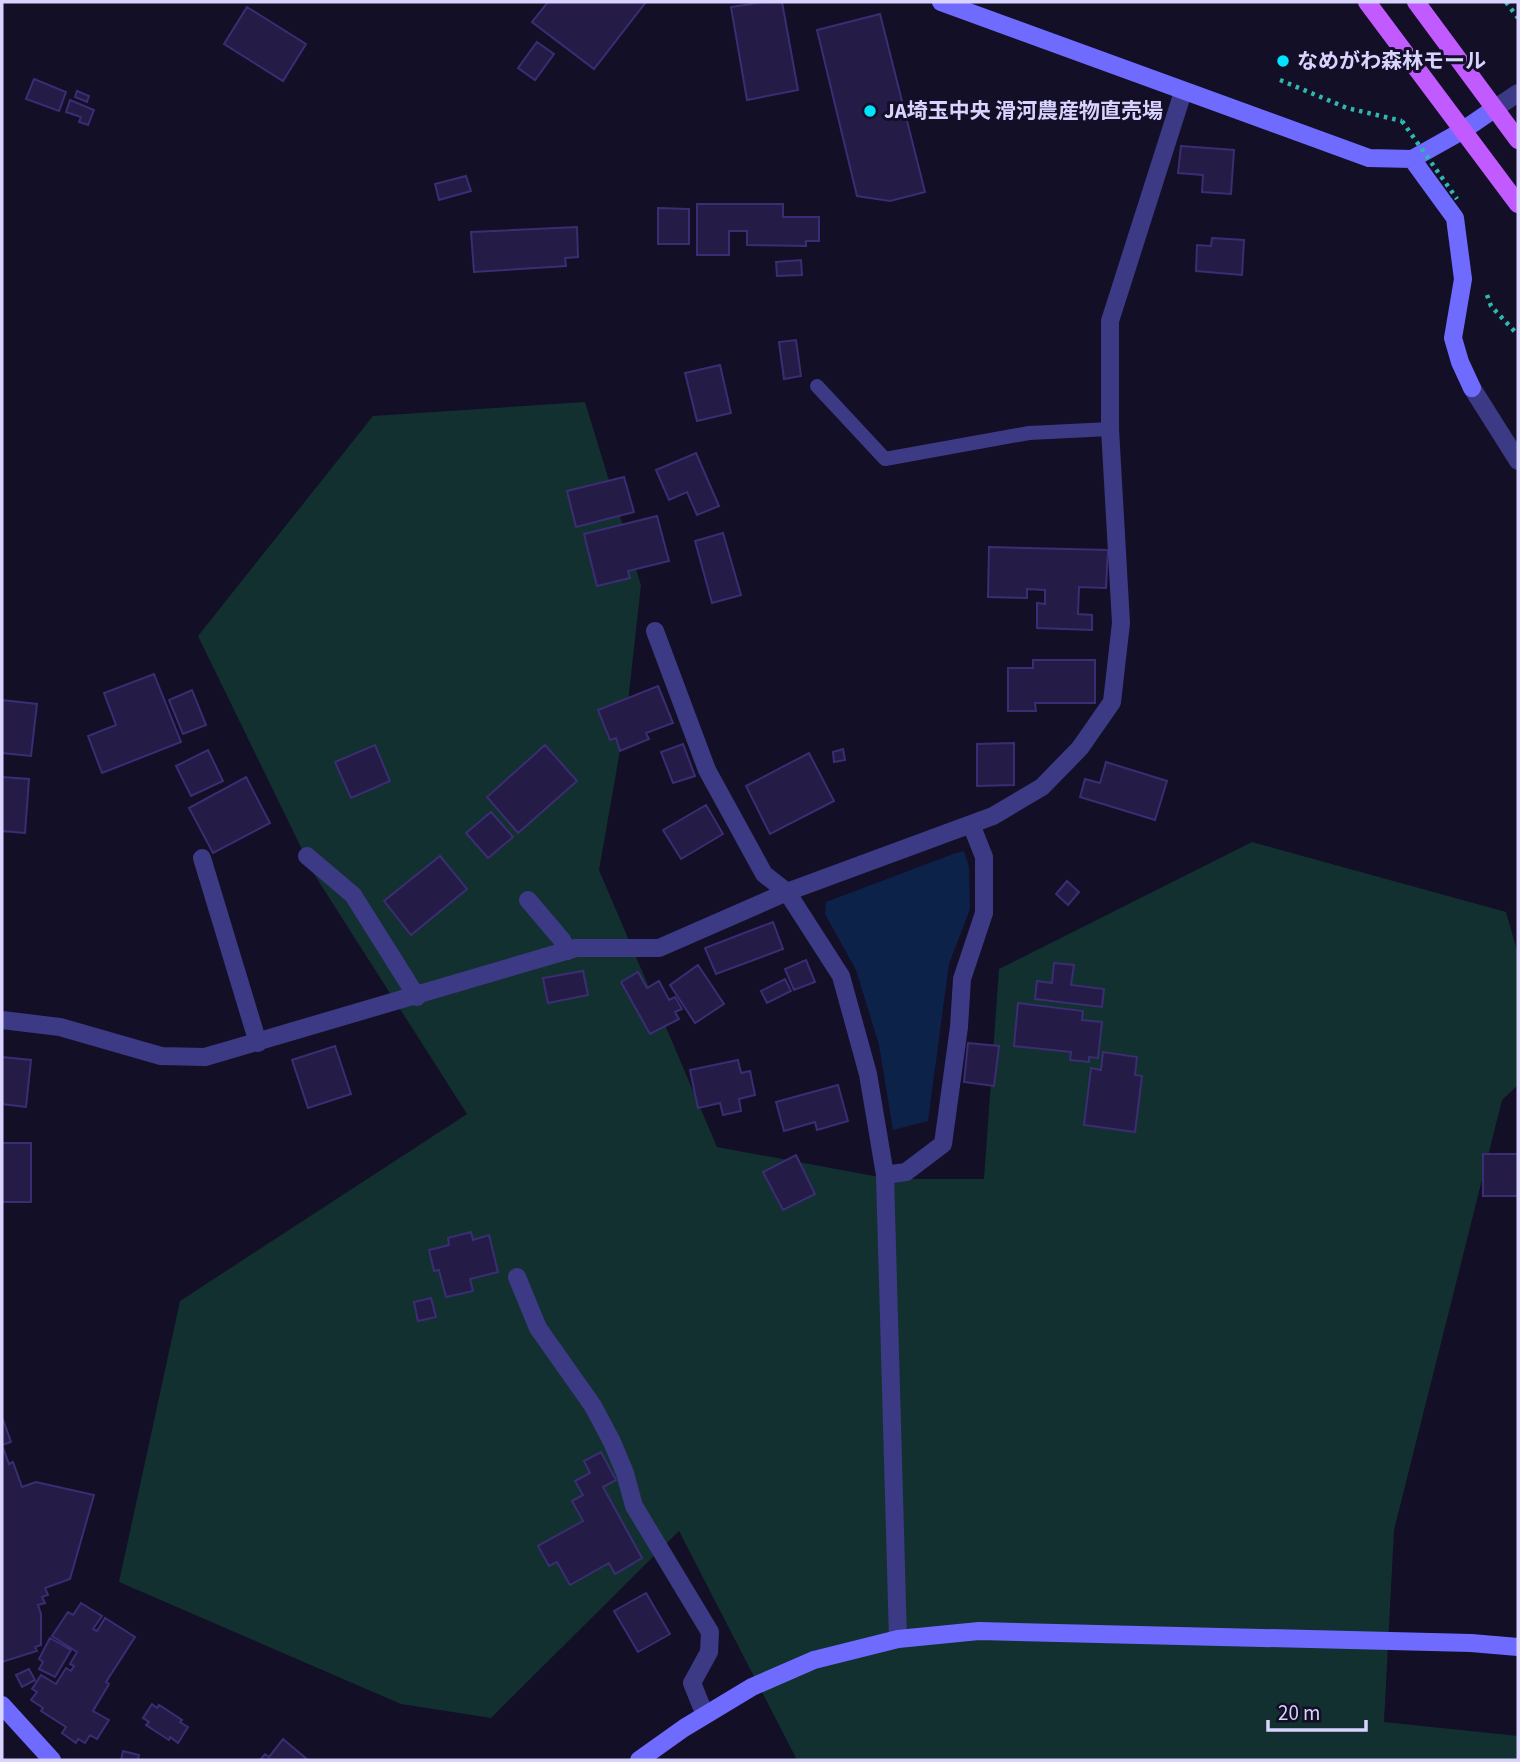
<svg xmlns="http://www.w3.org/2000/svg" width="1520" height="1762" font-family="'Source Sans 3','Noto Sans JP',sans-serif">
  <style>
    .green { fill: #12302f }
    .water { fill: #0c2248 }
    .building { fill: #241b47; stroke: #3b2d73; stroke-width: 2 }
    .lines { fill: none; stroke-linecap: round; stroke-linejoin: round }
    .path { stroke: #2fb8b0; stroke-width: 4.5; stroke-dasharray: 3.5 5; stroke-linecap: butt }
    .lane { stroke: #3d3a85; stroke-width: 14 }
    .street { stroke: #3d3a85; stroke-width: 18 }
    .secondary { stroke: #6f6bff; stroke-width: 18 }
    .primary { stroke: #c25bff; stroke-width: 18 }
    .path-bridge { stroke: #2fb8b0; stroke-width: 4.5; stroke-dasharray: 3.5 5; stroke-linecap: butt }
    .poi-dot { fill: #00e5ff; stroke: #130f26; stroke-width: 2.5 }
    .labels { text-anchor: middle; stroke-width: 6; stroke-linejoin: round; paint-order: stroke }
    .poi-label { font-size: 21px; font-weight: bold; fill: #d9d4ff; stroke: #130f26; text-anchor: start }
  </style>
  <rect width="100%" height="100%" fill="#130f26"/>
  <path class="green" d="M585,402l56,183 -14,126 -28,159 118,277 173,32h94l15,-210 253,-127 254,70 12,42v131l-16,15 -108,430 -10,192 134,14v24h-721l-118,-229 -188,187 -90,-14 -282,-122 61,-281 287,-187 -153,-240 -116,-238 175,-220z"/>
  <path class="water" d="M964,851l5,16 1,42 -21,55 -21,157 -35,9 -14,-85 -23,-75 -31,-56 1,-12 130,-49z"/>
  <path class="building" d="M548,2h98l-52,67 -62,-47z
    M764,2h18l16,88 -51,10 -16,-93z
    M247,7l59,37 -23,37 -59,-37z
    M880,14l45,178 -35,9 -33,-5 -40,-166z
    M537,42l17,12 -19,26 -17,-12z
    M34,79l32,13 -7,19 -33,-12z
    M77,91l12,5 -2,6 -12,-5z
    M70,100l24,10 -6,15 -9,-3 2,-5 -15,-5z
    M1181,146l53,4 -3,44 -29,-2 1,-17 -25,-2z
    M466,176l5,15 -32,9 -4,-16z
    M697,204h86v13h36v24h-13v5l-59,-1v-14h-18v24h-32z
    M658,208l31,1v35h-31z
    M577,227l1,30 -13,1 1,8 -92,6 -3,-40z
    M1212,238l32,2 -2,35 -46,-4 1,-26 14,1z
    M801,260l1,15 -25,1 -1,-14z
    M796,340l5,36 -17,3 -5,-37z
    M720,365l11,48 -34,8 -12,-48z
    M696,453l23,53 -22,9 -10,-23 -18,8 -13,-30z
    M624,477l10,35 -58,15 -9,-36z
    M657,516l12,45 -41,10 2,7 -33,8 -13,-52z
    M723,533l18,62 -29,8 -17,-62z
    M989,547l119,3 -2,38 -27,-1 -1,27 14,1v15l-55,-2v-25l8,1v-14l-18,-1v9l-39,-1z
    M1033,660h62v43h-60l1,8h-28v-43h25z
    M154,674l27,68 -79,31 -14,-37 28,-11 -12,-32z
    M658,686l15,37 -27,10 3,6 -29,12 -4,-13 -6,2 -12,-30z
    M192,690l14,35 -23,9 -14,-34z
    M2,700l35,4 -6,52 -29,-3z
    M1014,743v42l-37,1v-42z
    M683,744l12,32 -22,7 -12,-31z
    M375,745l15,36 -39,17 -16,-36z
    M545,745l32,36 -59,52 -31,-36z
    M843,749l2,11 -11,2 -1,-10z
    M208,750l15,31 -32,15 -15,-30z
    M809,753l25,48 -64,33 -24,-48z
    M1106,762l61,19 -12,39 -75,-23 5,-18 15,4z
    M2,777l27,2 -4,54 -23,-2z
    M246,777l24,46 -57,30 -24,-45z
    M706,805l17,29 -42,25 -18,-29z
    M491,812l22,25 -25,21 -22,-25z
    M440,856l27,33 -56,46 -27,-34z
    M1067,881l12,11 -11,13 -12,-11z
    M773,922l10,27 -67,25 -11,-26z
    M806,960l9,22 -21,8 -9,-21z
    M1054,963l20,2 -3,20 33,4 -2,18 -67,-8 2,-18 15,2z
    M698,965l26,39 -29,19 -25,-38z
    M583,971l5,24 -40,8 -5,-25z
    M638,972l9,16 12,-7 10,19 6,-3 7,12 -7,3 4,7 -29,15 -29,-52z
    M785,979l6,12 -24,12 -6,-12z
    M1018,1003l65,8 -1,9 20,2 -4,36 -9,-1v5l-19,-2 1,-8 -57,-6z
    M968,1043l31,3 -5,40 -30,-4z
    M335,1046l16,48 -43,14 -16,-48z
    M1103,1052l34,5 -2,18 7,1 -7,56 -51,-7 7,-57 10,2z
    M2,1057l29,3 -5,47 -24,-3z
    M738,1060l3,13 9,-2 5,24 -16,4 2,12 -18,4 -3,-12 -22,5 -8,-38z
    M838,1085l10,36 -31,9 -2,-8 -31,9 -8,-29z
    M2,1143h29v59h-29z
    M1483,1154h35v42h-35z
    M796,1155l19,39 -32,16 -20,-38z
    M471,1232l2,8 16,-5 9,37 -28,7 3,12 -27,6 -7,-27 -5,1 -5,-21 20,-5 -1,-7z
    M431,1298l5,19 -18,4 -4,-19z
    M2,1417l9,25 -9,3 7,19 4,-2 9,25 14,-5 58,13 -24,84 -25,9 3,7 -6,2 3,6 -7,2 3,9v31l-6,2 2,4 -35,11z
    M601,1452l15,28 -13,7 39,71 -27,16 -6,-11 -39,22 -13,-23 -8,4 -11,-20 45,-25 -11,-20 11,-6 -8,-14 15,-8 -6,-12z
    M646,1593l24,41 -32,18 -24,-41z
    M81,1603l21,13 -9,13 4,2 8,-13 30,19 -29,45 3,2 -16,27 16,9 -12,19 -7,-4 -5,8 -7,-4 -2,4 -14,-10 4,-6 -25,-16 2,-3 -12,-8 6,-8 -5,-3 9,-14 15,9 10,-16 5,3 3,-5 -4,-2 7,-12 -25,-16 16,-24 5,3z
    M50,1638l21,12 -16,27 -16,-8 4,-7 -4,-3z
    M29,1669l6,11 -13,7 -6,-12z
    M152,1704l5,4 2,-3 23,15 -2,2 8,5 -10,16 -8,-6 -1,3 -23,-15 3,-3 -6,-4z
    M283,1739l25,21h-48l5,-6 4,3z
    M123,1751l16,4 -1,5h-17z"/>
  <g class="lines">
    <path class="path" d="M1506,2l12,16
      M1280,80l67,28 55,13
      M1487,295l4,11 27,29"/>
    <path class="lane" d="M817,386l68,73 144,-26 81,-4"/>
    <path class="street" d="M1494,109l24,-16
      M1472,388l46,73
      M655,631l52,139 57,104 23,18 54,84 27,98 17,101 13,464
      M307,856l46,39 64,102
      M202,858l56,185
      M528,900l34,40 5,11
      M2,1020l58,7 101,29 44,1 371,-109h83l128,-56 206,-76 49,-29 38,-39 32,-46 9,-79 -11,-194v-108l73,-229
      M885,1175l21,-3 37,-28 16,-117 3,-48 22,-66v-56l-13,-33
      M517,1277l21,51 55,78 19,36 13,31 9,33 76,126 -1,20 -17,31 13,32"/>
    <path class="secondary" d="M941,2l428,156 43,1 50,-28 32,-22
      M1412,159l43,59 8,61 -10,59 7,24 12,26
      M2,1705l50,55
      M639,1760l45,-32 68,-41 62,-27 84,-21 81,-8 492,12 47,4"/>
    <path class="primary" d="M1367,2l151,202
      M1416,2l102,138"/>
    <path class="path-bridge" d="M1402,121l55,78"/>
  </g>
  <g class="poi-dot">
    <circle cx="1283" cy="61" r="7"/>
    <circle cx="870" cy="111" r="7"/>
  </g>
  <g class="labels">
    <g class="poi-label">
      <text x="1297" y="68">なめがわ森林モール</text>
      <text x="884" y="118">JA埼玉中央 滑河農産物直売場</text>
    </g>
  </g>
  <rect width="1520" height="1762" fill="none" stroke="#d9d4ff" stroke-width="7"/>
  <path d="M1268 1720v10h98v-10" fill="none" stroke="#d9d4ff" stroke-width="3.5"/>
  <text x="1278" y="1720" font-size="21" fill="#d9d4ff" stroke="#130f26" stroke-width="5" paint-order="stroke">20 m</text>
</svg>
